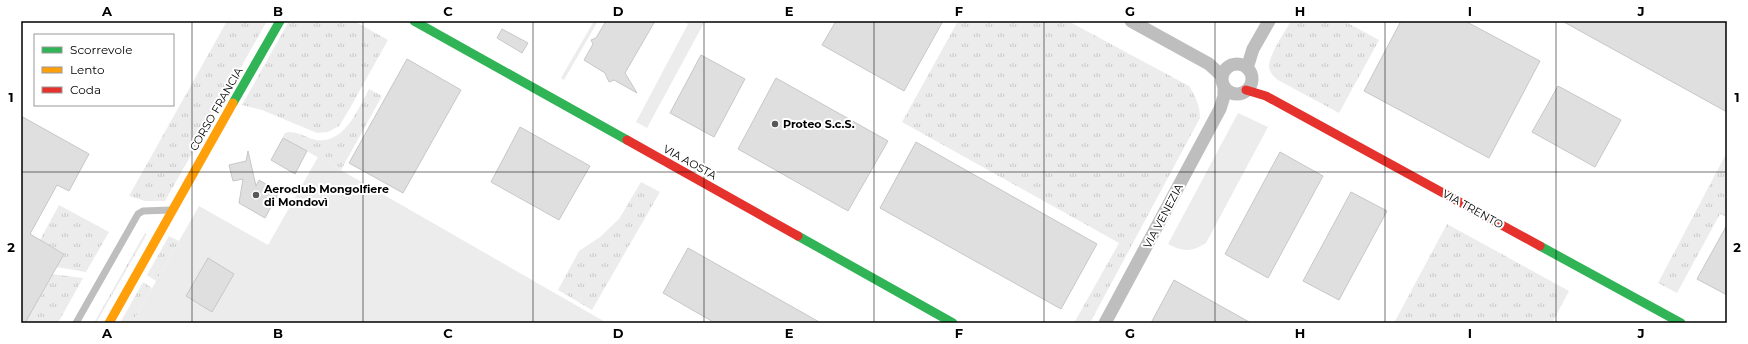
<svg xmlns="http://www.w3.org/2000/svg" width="1748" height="344" font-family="Montserrat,sans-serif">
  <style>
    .grass { fill: url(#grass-tufts) }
    .garden { fill: #ececec }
    .building { fill: #dfdfdf; stroke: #c7c7c7 }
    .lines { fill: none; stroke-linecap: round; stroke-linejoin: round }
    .lane { stroke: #bebebe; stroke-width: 7 }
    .street { stroke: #bebebe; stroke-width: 13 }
    .fast { stroke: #30b455; stroke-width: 9 }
    .slow { stroke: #ff9f0a; stroke-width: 9 }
    .jam { stroke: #e5322d; stroke-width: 9 }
    .grid { fill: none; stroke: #000; stroke-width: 1; stroke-opacity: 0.55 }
    .poi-dot { fill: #595959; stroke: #fff; stroke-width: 1.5 }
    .labels { text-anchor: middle; stroke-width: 4; stroke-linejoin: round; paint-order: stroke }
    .street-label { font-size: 11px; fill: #000; stroke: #fff }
    .poi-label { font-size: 11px; font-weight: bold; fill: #000; stroke: #fff; text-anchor: start }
    .neatline { fill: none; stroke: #000; stroke-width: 1.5 }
    .grid-label { font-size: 13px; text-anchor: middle; font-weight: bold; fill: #000 }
  </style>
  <defs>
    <pattern id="grass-tufts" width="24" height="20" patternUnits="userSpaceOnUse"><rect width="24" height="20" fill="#ececec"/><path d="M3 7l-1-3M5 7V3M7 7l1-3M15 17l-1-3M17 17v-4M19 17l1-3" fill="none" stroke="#c9c9c9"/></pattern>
  </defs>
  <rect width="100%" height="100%" fill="#fff"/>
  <path class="grass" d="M227,21h40l-102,180h-20l-16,-5z
    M289,21h65l34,19 -42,75 -7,11 -11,6 -11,1 -55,-23 -20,-5z
    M958,21h110l121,65c7,11 11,20 11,32l-110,205h-16l45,-80 -217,-121z
    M1291,21h53l35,19 -40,73 -61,-33c-4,-3 -8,-7 -9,-13 -1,-10 16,-36 22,-46z
    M369,89l13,7 -41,74 -58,-32 2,-5 4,-1c10,0 18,6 27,8 29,4 42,-31 53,-51z
    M1727,152v65l-7,-3 -43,79 -19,-10z
    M641,182l19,10 -68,118 -34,-20 21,-39 21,-14 19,-18z
    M59,205l50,27 -23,40 -30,-5 8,-14 -24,-13z
    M1447,224l122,67 -17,32h-158z
    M145,233l2,1 -51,89h-2z
    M169,236l10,5 -23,40 -9,-6z
    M52,274l31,4 -25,45h-33z
    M143,282l9,6 -20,35h-12z"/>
  <path class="garden" d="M594,21h4l-34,59 -3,-2z
    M683,21h22l-58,107 -11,-6 52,-98z
    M1238,113l30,14 -62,116c-14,9 -23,9 -38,1z
    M318,157l289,166h-475l67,-117 69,39z"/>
  <path class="building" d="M606,21h49l-30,52 12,20 -23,-13 -5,2 -4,-9 -21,-13 9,-16 -2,-4 5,-2z
    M836,21h107l-39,70 -82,-46z
    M1401,21h64l75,40 -51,97 -125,-67z
    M1562,21h165v91z
    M502,29l26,14 -6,10 -25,-15z
    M701,55l44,24 -31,58 -44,-24z
    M407,59l54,31 -58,103 -54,-30z
    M776,78l112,63 -40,70 -110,-62z
    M1558,86l63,34 -26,47 -63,-35z
    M21,116l68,38 -20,37 -12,-6 -27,49 34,20 -39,69h-4z
    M520,127l70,39 -31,54 -68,-38z
    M283,138l24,13 -12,23 -24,-14z
    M916,142l181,102 -36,65 -181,-101z
    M248,151l8,35 3,-6 20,12 -14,26 -26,-15 4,-24 -10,2 -4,-16 17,-4z
    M1280,152l43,24 -55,102 -43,-24z
    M1351,192l36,19 -48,89 -36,-19z
    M1727,225v70l-30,-16z
    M688,248l133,75h-106l-52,-30z
    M208,258l26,16 -22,38 -26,-16z
    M1174,280l77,43h-100z"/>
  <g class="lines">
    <path class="lane" d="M76,323l62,-109 5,-3 28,-1"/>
    <path class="street" d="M1131,21l78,43 13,12
      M1222 79a15 15 0 1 1 30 0a15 15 0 1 1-30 0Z
      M1247,68l6,-19 16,-28
      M1105,323l115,-214 4,-13v-8"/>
    <path class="fast" d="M414,21l213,119
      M233,103l47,-82
      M798,236l155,87
      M1540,246l141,77"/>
    <path class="slow" d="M109,323l124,-220"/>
    <path class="jam" d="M1246,90l20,6 274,150
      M627,140l171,96"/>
  </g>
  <path class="grid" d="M192,21v302M363,21v302M533,21v302M704,21v302M874,21v302M1044,21v302M1215,21v302M1385,21v302M1556,21v302M21,172h1706"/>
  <g class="poi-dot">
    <circle cx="775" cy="124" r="4"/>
    <circle cx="256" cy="195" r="4"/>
  </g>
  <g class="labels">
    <g class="street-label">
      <text transform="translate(216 109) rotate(-60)" y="4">CORSO FRANCIA</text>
      <text transform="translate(690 162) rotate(29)" y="4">VIA AOSTA</text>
      <text transform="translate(1473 209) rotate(29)" y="4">VIA TRENTO</text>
      <text transform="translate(1163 216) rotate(-62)" y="4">VIA VENEZIA</text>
    </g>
    <g class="poi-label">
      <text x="783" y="128">Proteo S.c.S.</text>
      <text x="264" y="193">Aeroclub Mongolfiere<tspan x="264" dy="13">di Mondovì</tspan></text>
    </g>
  </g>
  <rect width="1748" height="344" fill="none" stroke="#ffffff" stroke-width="44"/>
  <rect x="34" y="34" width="140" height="72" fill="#ffffff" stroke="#999999"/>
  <rect x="42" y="47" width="20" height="6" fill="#30b455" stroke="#999999"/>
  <text x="70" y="54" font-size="12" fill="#000000">Scorrevole</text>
  <rect x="42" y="67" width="20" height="6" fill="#ff9f0a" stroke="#999999"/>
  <text x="70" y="74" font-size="12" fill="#000000">Lento</text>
  <rect x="42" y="87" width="20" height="6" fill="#e5322d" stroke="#999999"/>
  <text x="70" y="94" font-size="12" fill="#000000">Coda</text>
  <rect x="22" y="22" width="1704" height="300" class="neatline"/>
  <g class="grid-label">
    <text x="107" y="16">A</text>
    <text x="278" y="16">B</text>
    <text x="448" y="16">C</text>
    <text x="618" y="16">D</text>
    <text x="789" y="16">E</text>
    <text x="959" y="16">F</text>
    <text x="1130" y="16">G</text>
    <text x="1300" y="16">H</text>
    <text x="1470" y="16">I</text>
    <text x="1641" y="16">J</text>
    <text x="11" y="102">1</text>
    <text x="1737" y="102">1</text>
    <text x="11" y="252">2</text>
    <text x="1737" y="252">2</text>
    <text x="107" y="338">A</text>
    <text x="278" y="338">B</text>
    <text x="448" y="338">C</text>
    <text x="618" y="338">D</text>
    <text x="789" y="338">E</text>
    <text x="959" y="338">F</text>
    <text x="1130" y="338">G</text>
    <text x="1300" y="338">H</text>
    <text x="1470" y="338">I</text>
    <text x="1641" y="338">J</text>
  </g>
</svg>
